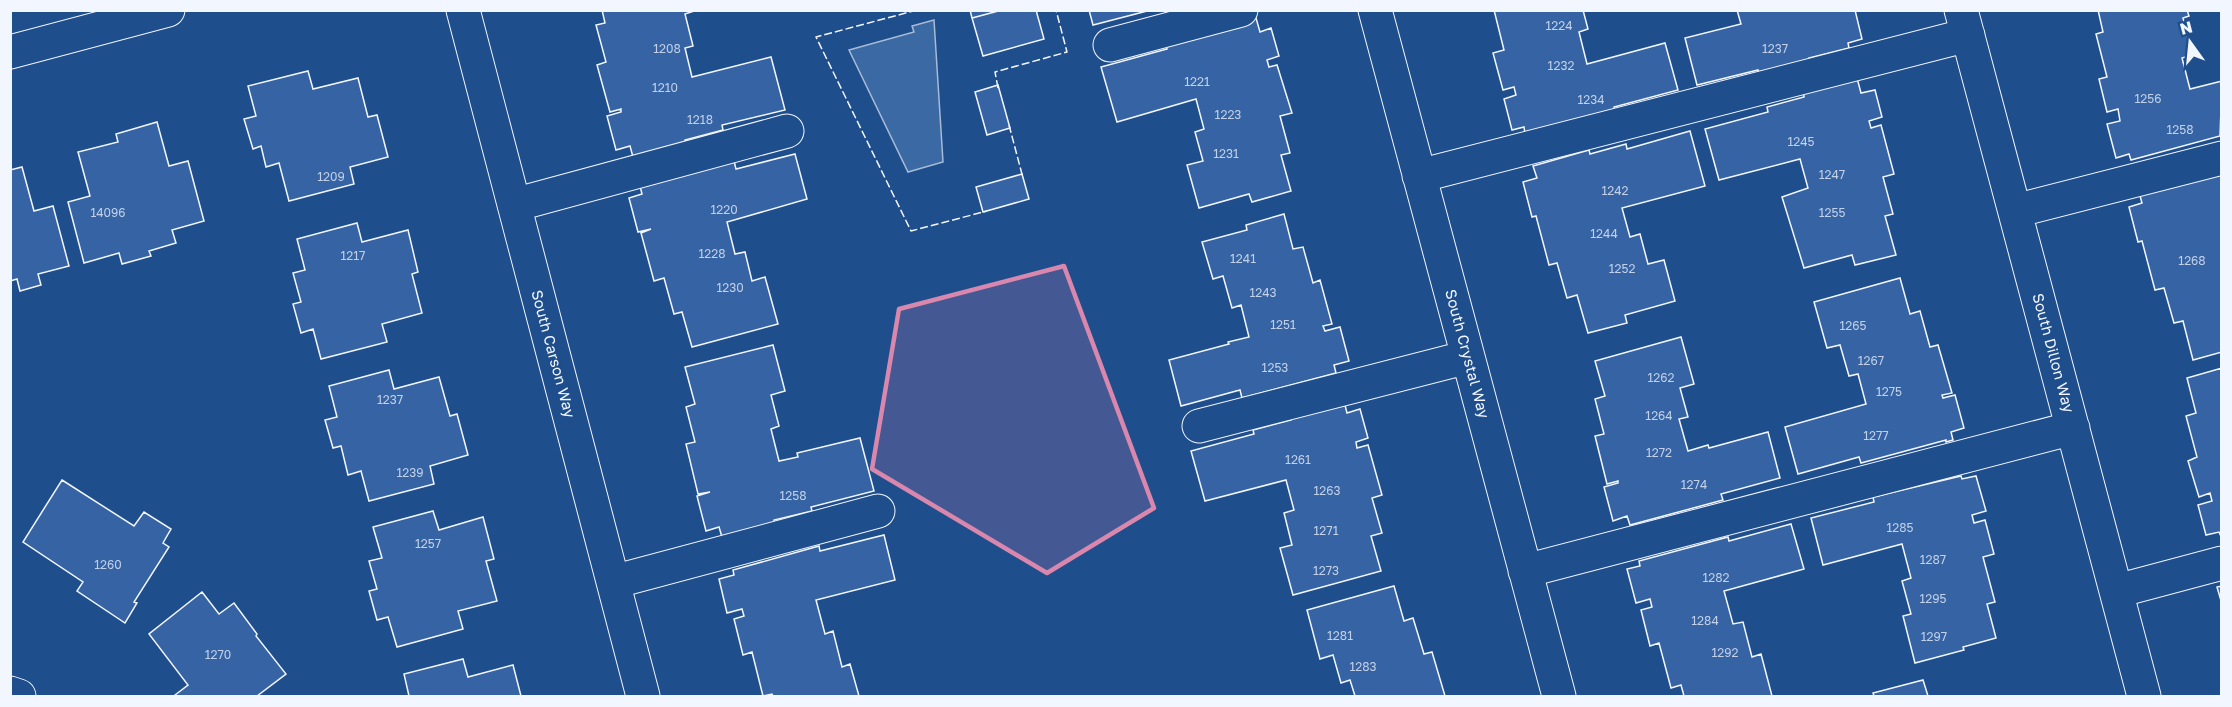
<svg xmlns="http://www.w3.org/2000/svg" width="2232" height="707" font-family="'Golos Text',sans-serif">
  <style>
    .water { fill: #3b69a3; stroke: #a8bbd7; stroke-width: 1.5 }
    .building { fill: #3563a3; stroke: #f2f6ff; stroke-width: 1.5 }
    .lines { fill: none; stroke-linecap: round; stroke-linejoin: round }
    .minor-casing { stroke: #f2f6ff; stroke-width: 35 }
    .minor { stroke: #1f4e8c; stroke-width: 33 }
    .fence { stroke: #f2f6ff; stroke-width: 1.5; stroke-dasharray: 8 3; stroke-linecap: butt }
    .marked { fill: #da87ad; fill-opacity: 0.2; stroke: #da87ad; stroke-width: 4.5; stroke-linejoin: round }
    .labels { text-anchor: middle; stroke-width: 4.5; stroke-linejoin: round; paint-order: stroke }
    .number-label { font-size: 12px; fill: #c3d1e8 }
    .street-label { font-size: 15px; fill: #f2f6ff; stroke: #1f4e8c }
  </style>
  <rect width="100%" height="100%" fill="#1f4e8c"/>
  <path class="water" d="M934,20l9,142 -35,10 -59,-122 65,-18 -2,-6z"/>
  <path class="building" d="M602,10h95l-12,4 8,32 -8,2 7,29 79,-20 14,53 -63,15 1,5 -38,10 1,4 -53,13 -3,-11 -14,4 -9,-34 14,-4v-3l-11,3 -13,-47 9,-3 -10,-37 9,-2z
    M970,10h32l-30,8z
    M1002,10h34l8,29 -61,17 -11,-38z
    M1089,10h62l-58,15z
    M1494,10h89l5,19 -9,3 8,32 78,-21 13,47 -64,17 1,4 -90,23 -1,-7 -12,3 -8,-31 12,-4 -2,-8 -11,3 -10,-37 11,-3z
    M1737,10h118l7,29 -14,4 1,5 -40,10 1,3 -51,13 -1,-4 -61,15 -12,-47 56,-14z
    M2098,10h89l2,6 -6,2 9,37 -10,3 8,31 32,-8 -2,55 -89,24 -2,-6 -13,4 -9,-34 13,-3 -2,-12 -11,3 -8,-33 8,-2 -11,-43 7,-2z
    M1256,18l4,14 11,-4 8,28 -12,4 2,7 8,-2 15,48 -12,3 10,37 -9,2 10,36 -39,11 -3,-8 -50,14 -12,-43 16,-4 -8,-29 9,-3 -8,-30 -79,23 -16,-55 66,-18 -1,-3z
    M308,71l5,18 45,-11 10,39 9,-2 11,42 -38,10 4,17 -65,17 -10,-38 -13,4 -5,-21 -8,3 -9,-30 12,-3 -8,-30z
    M1857,78l4,15 14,-3 7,27 -13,4 2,7 10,-3 13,49 -11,3 10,37 -8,2 11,39 -41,10 -3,-10 -48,13 -22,-71 26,-9 -8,-29 -81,21 -14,-51 63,-17 -1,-5 37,-10 -1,-5z
    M998,85l12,43 -23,7 -12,-43z
    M157,122l12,44 19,-5 16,60 -32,9 4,13 -27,8 2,5 -29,8 -3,-11 -35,10 -16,-61 22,-6 -12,-44 40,-10 -2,-8z
    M1690,131l15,55 -83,22 8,29 10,-3 8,30 16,-4 11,41 -50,14 2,8 -39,10 -11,-38 -10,3 -10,-35 -8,2 -13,-49 -4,1 -9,-35 14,-4 -4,-12 56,-16 1,4 36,-10 1,5z
    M795,154l12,45 -80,23 8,32 10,-2 7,29 13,-4 13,47 -86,23 -10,-35 -8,2 -10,-36 -10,3 -13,-48 10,-4 -13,3 -9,-34 13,-4 -2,-8 94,-25 2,8z
    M22,167l12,44 19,-5 16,60 -31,8 3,11 -21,6 -3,-12 -7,2v-111z
    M2222,173v179l-29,8 -10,-39 -9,2 -10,-35 -9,2 -13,-49 -4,1 -9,-35 13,-4 -3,-11z
    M1022,174l7,25 -46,13 -7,-25z
    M1284,214l9,35 10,-2 10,36 7,-3 12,44 -9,2 2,5 15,-4 9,34 -15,4 2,8 -94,25 -2,-8 -59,16 -12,-46 60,-16 -1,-2 21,-5 -8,-32 -9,3 -9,-32 -10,3 -11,-37 45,-12 -1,-5z
    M357,223l5,19 46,-12 10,42 -6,2 10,39 -40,11 5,18 -66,17 -8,-30 -12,4 -8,-29 8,-2 -8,-29 12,-3 -8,-31z
    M1900,278l10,36 10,-3 10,36 8,-2 14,48 -10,2 1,3 12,-3 9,33 -13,4 2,8 -7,2v-2l-85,23 -2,-6 -61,17 -13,-47 81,-23 -8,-30 -9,2 -9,-31 -13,3 -13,-46z
    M1681,337l13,47 -14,4 8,29 -9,2 9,32 20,-6 1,3 59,-16 12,46 -59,16 2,6 -93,25 -3,-9 -14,5 -9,-34 14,-4v-2l-11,3 -12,-48 9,-2 -9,-35 10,-3 -10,-35z
    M773,345l12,46 -14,4 8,31 -8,3 8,32 19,-4 -1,-4 63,-15 14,53 -63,16 1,4 -38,9v4l-52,13 -3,-10 -13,4 -9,-35 13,-4 -12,2 -12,-50 9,-2 -9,-35 9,-3 -10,-37z
    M2222,368v171l-3,-7 -13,3 -8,-30 14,-4 -2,-8 -11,4 -11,-36 9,-4 -11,-41 10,-3 -9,-35z
    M389,370l5,19 45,-12 11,39 7,-2 11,41 -38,11 4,18 -65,17 -8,-30 -13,4 -7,-29 -8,2 -8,-28 12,-3 -8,-31z
    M1344,401l3,12 13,-4 8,29 -12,4 1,6 11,-3 14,50 -10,3 10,35 -11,3 10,35 -88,24 -13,-47 12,-3 -8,-32 10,-3 -8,-30 -81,21 -14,-50 63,-17 -1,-4 38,-10 -1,-5z
    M1961,476l1,3 14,-3 10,35 -14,4 2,8 11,-3 9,34 -11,3 12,45 -8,2 9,34 -33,9 1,3 -49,13 -12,-47 8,-2 -9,-33 9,-3 -9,-34 -79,21 -12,-47 63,-16 -1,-5z
    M62,480l72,46 10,-14 27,17 -8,14 6,4 -35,55 3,1 -12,20 -48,-32 6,-9 -60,-40z
    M433,511l6,19 44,-13 11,42 -8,2 11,40 -39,10 5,18 -66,18 -9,-30 -11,3 -8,-29 8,-2 -8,-28 13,-3 -9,-31z
    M1791,524l13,45 -80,22 9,33 10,-2 9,35 9,-3 11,42h-88l-3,-11 -10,3 -12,-45 -9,3 -9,-36 11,-3 -2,-8 -14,4 -9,-34 13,-3 -1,-5 89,-24 1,4z
    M884,535l11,45 -79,20 9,34 8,-3 9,36 8,-3 9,32h-86l-1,-2 -9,2 -11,-44 -9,3 -9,-36 10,-3 -2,-7 -15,4 -8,-34 15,-4 -1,-5 86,-24 1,5z
    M1394,586l10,35 9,-3 11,36 8,-2 13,44h-90l-5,-16 -9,3 -8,-28 -13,4 -13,-49z
    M2222,586v18l-5,-17z
    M202,592l17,22 15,-11 23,31 -1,2 30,38 -29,22h-80l-2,-1 13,-10 -39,-51z
    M463,659l5,18 45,-12 8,31h-112l-5,-22z
    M1923,680l5,16h-54l-1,-3z"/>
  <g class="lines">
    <defs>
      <path id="minor" d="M463,10l180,686
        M1375,10l184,686
        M1961,10l183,686
        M1110,45l131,-35
        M10,52l158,-42
        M1419,176l549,-141
        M514,205l273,-74
        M2015,211l207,-53
        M1199,426l269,-69
        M1525,571l548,-143
        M613,582l265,-71
        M2117,591l105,-28
        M10,693l9,3"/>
    </defs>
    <use href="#minor" class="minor-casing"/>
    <use href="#minor" class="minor"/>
    <path class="fence" d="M917,10l-101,27 95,194 76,-20
      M998,88l-3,-16 72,-20 -11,-42
      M1009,125l14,53"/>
  </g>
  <path class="marked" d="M1064,266l90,242 -107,65 -175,-104 27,-160z"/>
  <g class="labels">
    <g class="number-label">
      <text x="1559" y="30">1224</text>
      <text x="667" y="53">1208</text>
      <text x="1775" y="53">1237</text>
      <text x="1561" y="70">1232</text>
      <text x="1197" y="86">1221</text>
      <text x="665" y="92">1210</text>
      <text x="2148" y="103">1256</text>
      <text x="1591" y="104">1234</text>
      <text x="1228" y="119">1223</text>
      <text x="700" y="124">1218</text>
      <text x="2180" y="134">1258</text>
      <text x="1801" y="146">1245</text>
      <text x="1226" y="158">1231</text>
      <text x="1832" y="179">1247</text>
      <text x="331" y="181">1209</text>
      <text x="1615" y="195">1242</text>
      <text x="724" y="214">1220</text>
      <text x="108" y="217">14096</text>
      <text x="1832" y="217">1255</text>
      <text x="1604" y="238">1244</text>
      <text x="712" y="258">1228</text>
      <text x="353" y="260">1217</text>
      <text x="1243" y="263">1241</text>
      <text x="2192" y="265">1268</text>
      <text x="1622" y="273">1252</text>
      <text x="730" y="292">1230</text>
      <text x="1263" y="297">1243</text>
      <text x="1283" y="329">1251</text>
      <text x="1853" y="330">1265</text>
      <text x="1871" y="365">1267</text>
      <text x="1275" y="372">1253</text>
      <text x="1661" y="382">1262</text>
      <text x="1889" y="396">1275</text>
      <text x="390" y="404">1237</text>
      <text x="1659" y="420">1264</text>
      <text x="1876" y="440">1277</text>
      <text x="1659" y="457">1272</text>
      <text x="1298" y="464">1261</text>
      <text x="410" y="477">1239</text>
      <text x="1694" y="489">1274</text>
      <text x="1327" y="495">1263</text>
      <text x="793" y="500">1258</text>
      <text x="1900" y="532">1285</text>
      <text x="1326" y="535">1271</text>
      <text x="428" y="548">1257</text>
      <text x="1933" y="564">1287</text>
      <text x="108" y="569">1260</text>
      <text x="1326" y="575">1273</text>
      <text x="1716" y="582">1282</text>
      <text x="1933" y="603">1295</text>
      <text x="1705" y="625">1284</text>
      <text x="1340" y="640">1281</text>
      <text x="1934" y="641">1297</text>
      <text x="1725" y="657">1292</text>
      <text x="218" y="659">1270</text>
      <text x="1363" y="671">1283</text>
    </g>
    <g class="street-label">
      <text transform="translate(2053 353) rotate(75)" y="5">South Dillon Way</text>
      <text transform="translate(553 354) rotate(75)" y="5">South Carson Way</text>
      <text transform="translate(1467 354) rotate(75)" y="5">South Crystal Way</text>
    </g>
  </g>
  <rect width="2232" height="707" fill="none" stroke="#f2f6ff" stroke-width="24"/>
  <g transform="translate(2190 42) rotate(345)" stroke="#1f4e8c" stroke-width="4.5" paint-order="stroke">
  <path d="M0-4.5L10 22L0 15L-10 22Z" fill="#f2f6ff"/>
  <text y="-9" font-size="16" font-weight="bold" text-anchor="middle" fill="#f2f6ff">N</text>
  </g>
</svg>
